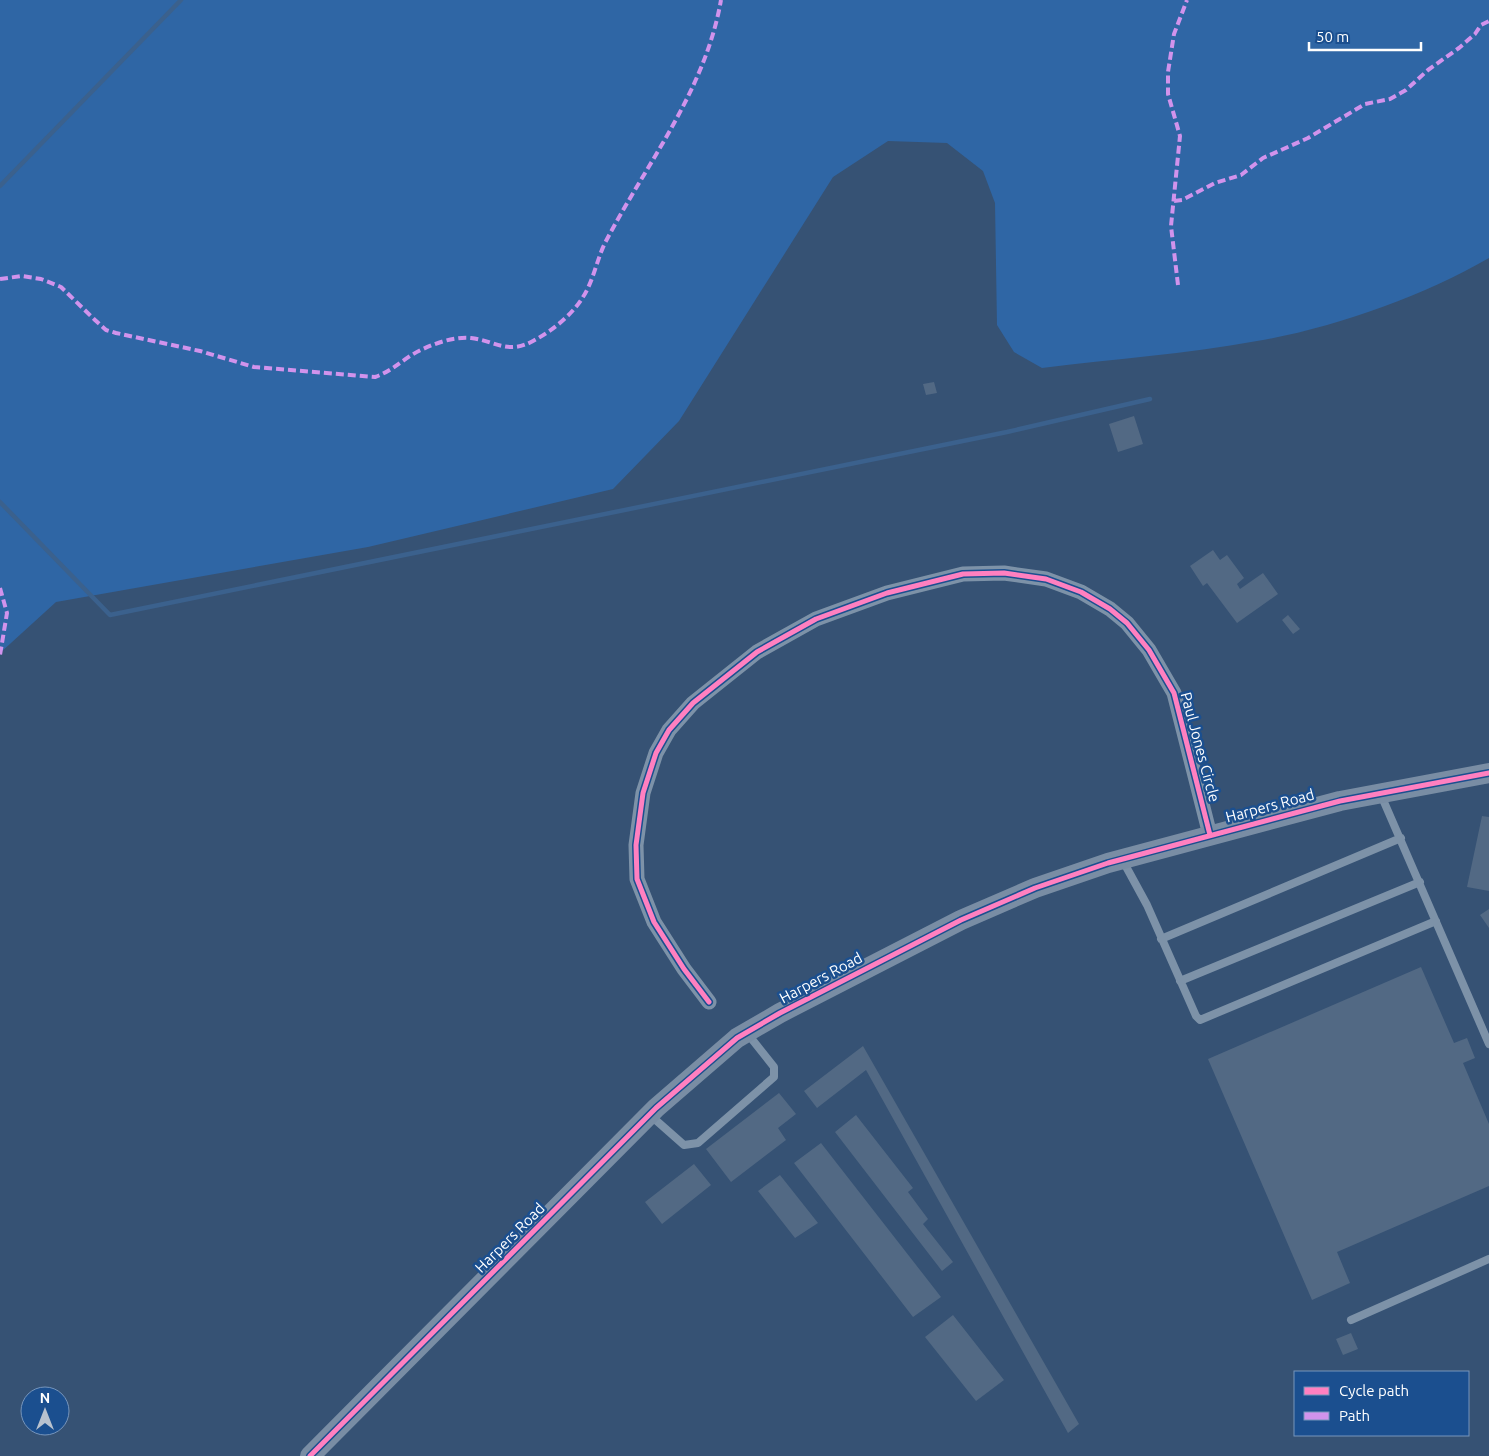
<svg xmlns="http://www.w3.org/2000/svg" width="1489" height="1456" font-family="Ubuntu,sans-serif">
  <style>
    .green { fill: #2f66a5 }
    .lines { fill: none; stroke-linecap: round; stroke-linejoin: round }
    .stream { stroke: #3b618d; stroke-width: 4.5 }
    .building { fill: #526984 }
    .lane { stroke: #7d92a8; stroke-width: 8 }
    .street { stroke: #7d92a8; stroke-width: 15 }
    .secondary { stroke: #798da4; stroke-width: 20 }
    .quiet { stroke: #d193ec; stroke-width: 4; stroke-dasharray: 8 4; stroke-linecap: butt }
    .cycleway-casing { stroke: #1b4f8f; stroke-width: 8 }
    .cycleway { stroke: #ff80c0; stroke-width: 5 }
    .labels { text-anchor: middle; stroke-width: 5; stroke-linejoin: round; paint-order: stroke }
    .street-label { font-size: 15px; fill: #fff; stroke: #1b4f8f }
  </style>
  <rect width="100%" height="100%" fill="#365274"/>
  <path class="green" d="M0,0h1489v258c-68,39 -155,70 -232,83 -71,13 -144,18 -215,27l-28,-16 -17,-27 -2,-122 -12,-32 -36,-28 -59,-2 -55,36 -154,244 -66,68 -245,58 -312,55 -56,51z"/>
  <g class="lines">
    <path class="stream" d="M0,186l181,-186
      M0,502l110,113 897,-183 143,-33"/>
  </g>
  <path class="building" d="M934,382l3,11 -11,2 -3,-11z
    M1134,416l9,28 -25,8 -9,-28z
    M1213,550l7,10 7,-5 17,23 -7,6 3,5 23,-16 15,21 -41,29 -30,-40 -4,3 -13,-20z
    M1288,615l12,14 -7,5 -11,-14z
    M1482,816l7,1v74l-22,-4z
    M1489,909v19l-9,-13z
    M1421,967l33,76 13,-5 8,20 -12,5 26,61v62l-152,66 13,31 -38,17 -104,-241z
    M863,1046l216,378 -11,9 -202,-363 -49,38 -13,-17z
    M779,1093l17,21 -18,14 8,12 -55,42 -25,-33z
    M856,1115l57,73 -5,4 20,27 -5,5 30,38 -11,9 -107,-139z
    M821,1143l120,154 -28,20 -119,-154z
    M694,1164l17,21 -49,39 -17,-22z
    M780,1175l38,48 -23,15 -37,-47z
    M953,1315l51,65 -28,21 -51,-64z
    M1351,1333l7,16 -15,6 -7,-16z"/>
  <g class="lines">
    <path class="lane" d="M1381,795l108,249
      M1123,861l24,44 49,111 4,4 236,-99
      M1161,939l240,-101
      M1180,981l240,-99
      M650,1115l34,30 14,-2 76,-66v-10l-27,-34
      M1351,1320l138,-61"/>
    <path class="street" d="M709,1002l-25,-33 -30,-47 -17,-43 -1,-34 7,-52 13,-40 13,-23 24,-27 64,-51 59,-33 71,-26 76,-19 41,-1 42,6 35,13 29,17 17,14 22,27 25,43 36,142"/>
    <path class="secondary" d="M310,1456l346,-348 81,-70 43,-25 181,-93 74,-32 73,-25 232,-62 149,-28"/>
    <path class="quiet" d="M1174,201l8,-1 33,-17 26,-8 22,-17 45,-20 57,-34 25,-5 16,-9 22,-20 31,-22 16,-14 6,-9 8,-4
      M0,279l22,-3 19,3 20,8 34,33 11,10 10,3 84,18 54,16 121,10c14,-5 23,-13 35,-21 16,-10 42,-20 61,-18 25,3 36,17 62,3 19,-10 39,-26 50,-44 11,-17 14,-39 23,-56 42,-80 99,-150 115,-241
      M1178,285l-7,-59 9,-90 -12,-42v-22l6,-38 13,-34
      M0,588l7,25 -7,42"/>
    <defs>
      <path id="cycleway" d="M709,1002l-25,-33 -30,-47 -17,-43 -1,-34 7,-52 13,-40 13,-23 24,-27 64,-51 59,-33 71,-26 76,-19 41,-1 42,6 35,13 29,17 17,14 22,27 25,43 36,142
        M310,1456l346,-348 81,-70 43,-25 181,-93 74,-32 73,-25 232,-62 149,-28"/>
    </defs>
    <use href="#cycleway" class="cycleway-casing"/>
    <use href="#cycleway" class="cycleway"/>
  </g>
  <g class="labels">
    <g class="street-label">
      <text transform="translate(1200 747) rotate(75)" y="5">Paul Jones Circle</text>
      <text transform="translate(1270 806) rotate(-15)" y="5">Harpers Road</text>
      <text transform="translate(821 978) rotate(-28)" y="5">Harpers Road</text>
      <text transform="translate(510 1238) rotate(-45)" y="5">Harpers Road</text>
    </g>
  </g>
  <rect x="1294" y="1371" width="175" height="65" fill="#1b4f8f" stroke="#7695bc"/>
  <rect x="1304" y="1387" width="25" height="8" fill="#ff80c0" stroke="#7695bc"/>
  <text x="1339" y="1396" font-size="15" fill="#ffffff">Cycle path</text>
  <rect x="1304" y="1412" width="25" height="8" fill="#d193ec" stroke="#7695bc"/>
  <text x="1339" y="1421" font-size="15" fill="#ffffff">Path</text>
  <g transform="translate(45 1411)"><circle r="24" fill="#1b4f8f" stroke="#7695bc"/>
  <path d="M0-4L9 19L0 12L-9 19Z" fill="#b9c2ce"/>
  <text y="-8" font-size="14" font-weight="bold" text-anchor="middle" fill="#ffffff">N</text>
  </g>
  <path d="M1309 42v8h112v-8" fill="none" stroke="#ffffff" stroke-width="2.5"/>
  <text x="1316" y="42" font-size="15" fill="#ffffff" stroke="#1b4f8f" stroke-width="4" paint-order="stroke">50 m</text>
</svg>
